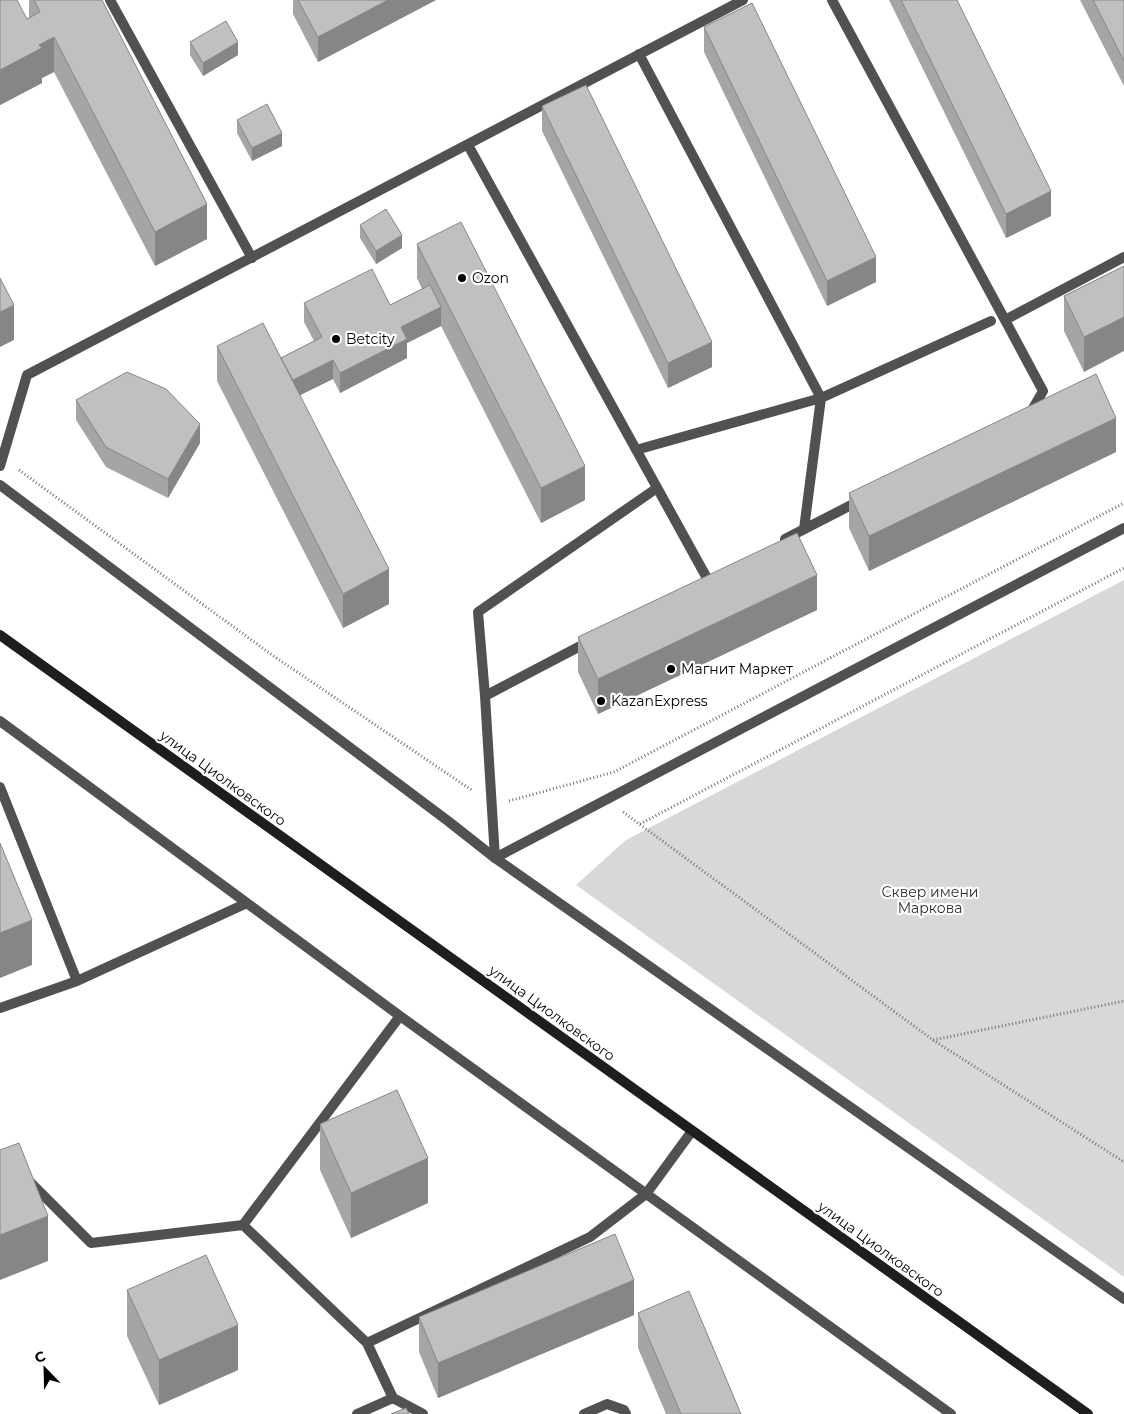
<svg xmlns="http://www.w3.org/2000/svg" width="1124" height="1414" font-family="Montserrat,sans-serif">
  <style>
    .green { fill: #d8d8d8 }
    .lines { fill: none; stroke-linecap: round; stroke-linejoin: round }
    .path { stroke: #737373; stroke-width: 3; stroke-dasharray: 1 2.5; stroke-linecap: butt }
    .lane { stroke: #515151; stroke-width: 10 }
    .street { stroke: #515151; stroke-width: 10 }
    .secondary { stroke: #1e1e1e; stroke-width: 10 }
    .wall { fill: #a5a5a5 }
    .shaded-wall { fill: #868686 }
    .building { fill: #c0c0c0; stroke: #868686 }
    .poi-dot { fill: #000; stroke: #fff; stroke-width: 2 }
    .labels { text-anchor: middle; stroke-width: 4.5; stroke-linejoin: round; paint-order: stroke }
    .poi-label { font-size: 14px; fill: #000; stroke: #fff; text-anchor: start }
    .street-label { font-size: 14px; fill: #000; stroke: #fff }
    .park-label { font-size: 14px; fill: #2f2f2f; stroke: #fff }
  </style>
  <rect width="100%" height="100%" fill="#fff"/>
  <path class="green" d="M1124,580v697l-548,-392 50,-45z"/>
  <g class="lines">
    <path class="path" d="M19,470l253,185 201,136
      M509,801l105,-29 510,-269
      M623,812l310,228 191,-39
      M640,824l484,-256
      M933,1040l191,122"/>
    <path class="lane" d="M110,0l142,258
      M832,0l173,320 119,-63
      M639,54l182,344 -17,131
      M468,145l240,435
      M1005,320l38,71 -11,19 -3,2
      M636,450l185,-52 170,-77
      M0,466l27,-91 716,-375
      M785,539l74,-38
      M485,696l-7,-84 179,-124
      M0,721l400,295 551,398
      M0,787l77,194
      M495,858l-10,-162 103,-54
      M0,1008l77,-27 170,-78
      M30,1182l61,61 152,-18 157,-209
      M243,1225l124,118
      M393,1398l30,16
      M357,1414l36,-16 -26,-55 223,-106 56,-43 46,-63
      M584,1414l23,-10 17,6 2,4"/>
    <path class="street" d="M0,485l448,336 47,37 629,441
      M495,858l629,-330"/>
    <path class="secondary" d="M0,635l1088,779"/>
  </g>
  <path class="wall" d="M0,0l27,19 2,-1v-18h73l105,239 -52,27 -101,-194 -12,6v5l-42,22z
    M293,0h143l-118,62 -25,-48z
    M889,0h68l94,216 -45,22z
    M1080,0h44v86z
    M704,27l172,255 -49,24 -123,-254z
    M190,42l48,13 -35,21 -13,-21z
    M542,106l170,261 -44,21 -126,-257z
    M237,120l45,26 -30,15 -15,-28z
    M360,225l42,23 -26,16 -16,-26z
    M417,244l168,256 -44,23 -100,-197 -34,17v15l-67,35 -7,-14 -33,16 89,209 -46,24 -126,-247v-35l64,12 33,-17 -10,-19v-19l86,2 32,-16 -5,-11z
    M1124,266l-40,106 -20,-41v-35z
    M76,400l124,43 -32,55 -62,-31 -30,-47z
    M1116,452l-247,119 -20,-43v-35z
    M817,610l-219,104 -20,-42v-35z
    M320,1124l108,79 -77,35 -31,-68z
    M127,1290l111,80 -79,35 -32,-69z
    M638,1313l103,101h-75l-28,-66z
    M634,1315l-196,83 -19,-46v-35z"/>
  <path class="shaded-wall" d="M388,0h48l-118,62v-25z
    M54,37v35l-12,6v5l-42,22v-35l39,-25z
    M238,42v13l-35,21v-13z
    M282,133v13l-30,15v-13z
    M1051,191v25l-45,22v-24z
    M207,204v35l-52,27v-34z
    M402,235v13l-26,16v-13z
    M876,257v25l-49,24v-25z
    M14,305v35l-14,7v-35z
    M441,307v19l-34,17v15l-67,35v-20l61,-46z
    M1124,317v34l-40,21v-35z
    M712,342v25l-44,21v-25z
    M333,360v19l-47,23v-19z
    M1116,418v34l-247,119v-35z
    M200,424v19l-32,55v-19z
    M585,466v34l-44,23v-35z
    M389,569v35l-46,24v-34z
    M817,575v35l-219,104v-35z
    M32,920v45l-32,13v-45z
    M428,1158v45l-77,35v-45z
    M48,1216v45l-48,19v-45z
    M634,1280v35l-196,83v-35z
    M238,1325v45l-79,35v-45z"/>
  <path class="building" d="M0,0h17l10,19 13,-7 -6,-12h68l105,204 -52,28 -101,-195 -15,8 3,3 -42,22z
    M298,0h90l-70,37z
    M901,0h56l94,191 -45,23z
    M1093,0h31v61z
    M752,3l124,254 -49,24 -123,-254z
    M226,21l12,21 -35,21 -13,-21z
    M586,85l126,257 -44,21 -126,-257z
    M267,104l15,29 -30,15 -15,-28z
    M386,209l16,26 -26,16 -16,-26z
    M461,222l124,244 -44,22 -124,-244z
    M1124,266v51l-40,20 -20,-41z
    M372,269l18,36 40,-20 11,22 -40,20 6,12 -67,34 -7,-13 -40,20 -12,-22 41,-21 -18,-34z
    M0,278l14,27 -14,7z
    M263,323l126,246 -46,25 -126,-248z
    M127,372l39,17 34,35 -32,55 -62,-32 -30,-47z
    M1096,374l20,44 -247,118 -20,-43z
    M797,533l20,42 -219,104 -20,-42z
    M0,843l32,77 -32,13z
    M397,1090l31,68 -77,35 -31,-69z
    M19,1143l29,73 -48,19v-85z
    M615,1234l19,46 -196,83 -19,-46z
    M206,1255l32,70 -79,35 -32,-70z
    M689,1291l52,123h-60l-43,-101z
    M406,1408l3,6h-18z"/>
  <g class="poi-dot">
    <circle cx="462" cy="278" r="5"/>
    <circle cx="336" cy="339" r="5"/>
    <circle cx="671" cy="669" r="5"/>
    <circle cx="601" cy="701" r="5"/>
  </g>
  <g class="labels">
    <g class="poi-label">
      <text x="472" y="283">Ozon</text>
      <text x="346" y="344">Betcity</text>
      <text x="681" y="674">Магнит Маркет</text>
      <text x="611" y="706">KazanExpress</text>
    </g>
    <g class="street-label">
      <text transform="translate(223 778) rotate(36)" y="5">улица Циолковского</text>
      <text transform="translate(552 1013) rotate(36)" y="5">улица Циолковского</text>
      <text transform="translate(881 1249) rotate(36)" y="5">улица Циолковского</text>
    </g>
    <g class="park-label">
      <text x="930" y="897">Сквер имени<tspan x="930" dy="16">Маркова</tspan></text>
    </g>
  </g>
  <g transform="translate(45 1369) rotate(337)" stroke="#ffffff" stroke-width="4" paint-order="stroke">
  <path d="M0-4L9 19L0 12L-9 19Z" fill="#000000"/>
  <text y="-8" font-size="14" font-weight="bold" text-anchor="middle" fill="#000000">С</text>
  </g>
</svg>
